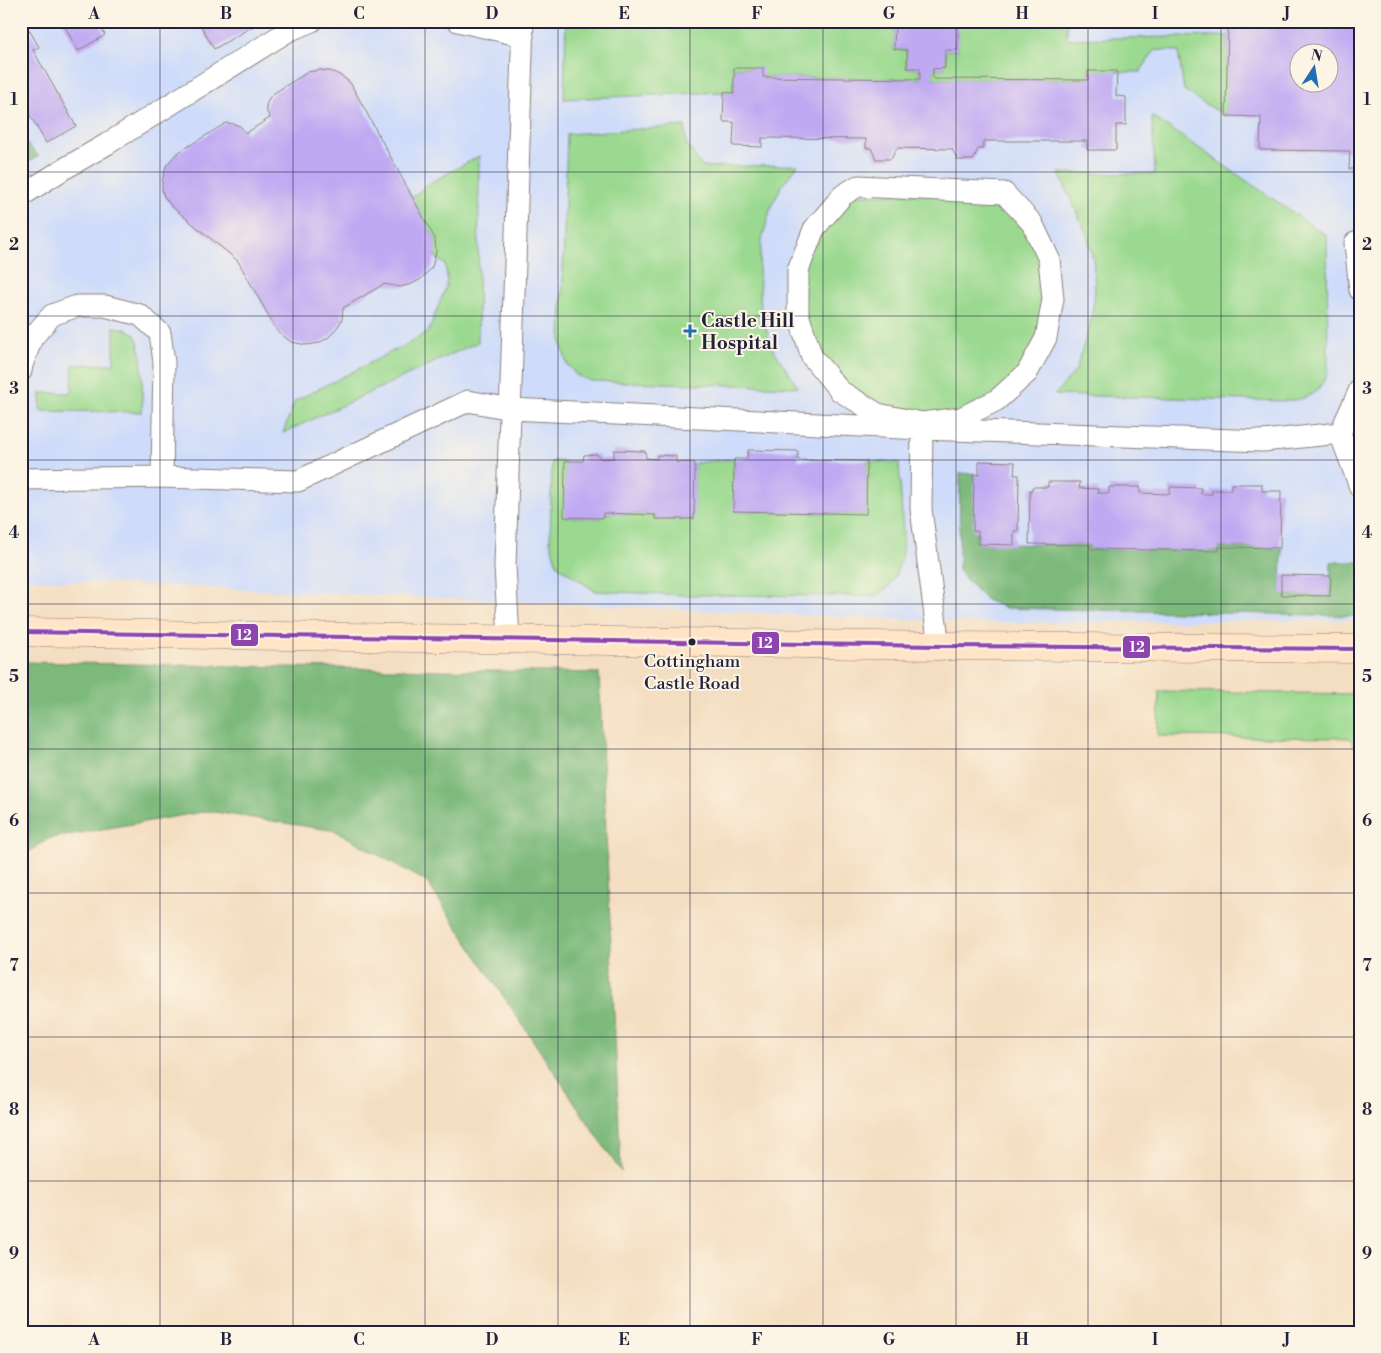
<svg xmlns="http://www.w3.org/2000/svg" width="1381" height="1353" font-family="'Libre Bodoni',serif">
  <style>
    .built { fill: #cedbfa; fill-rule: evenodd }
    .green { fill: #9ad98f; stroke: #5e7e65 }
    .forest { fill: #7bb97a; stroke: #4e6e5a }
    .building { fill: #c0a9f3; fill-rule: evenodd }
    .lines { fill: none; stroke-linecap: round; stroke-linejoin: round }
    .lane-casing { stroke: #8b807e; stroke-width: 23 }
    .secondary-casing { stroke: #8b807e; stroke-width: 29 }
    .lane { stroke: #fff; stroke-width: 21 }
    .secondary { stroke: #ffe4c6; stroke-width: 28 }
    .bus-1-casing { stroke: #fcf5e5; stroke-width: 8 }
    .bus-1 { stroke: #8e44ad; stroke-width: 4 }
    .grid { fill: none; stroke: #22223b; stroke-width: 1; stroke-opacity: 0.55 }
    .poi-dot { fill: #1f6fb2; stroke: #fcf5e5; stroke-width: 2 }
    .bus-dot { fill: #22223b; stroke: #fcf5e5; stroke-width: 2 }
    .labels { text-anchor: middle; stroke-width: 4; stroke-linejoin: round; paint-order: stroke }
    .bus-label { font-size: 18px; fill: #22223b; stroke: #fcf5e5 }
    .poi-label { font-size: 19px; font-weight: bold; fill: #22223b; stroke: #fcf5e5; text-anchor: start }
    .line-badge { stroke: #fcf5e5; stroke-width: 2 }
    .badge-label { font-size: 14px; text-anchor: middle; font-weight: bold; fill: #fff }
    .neatline { fill: none; stroke: #22223b; stroke-width: 2 }
    .grid-label { font-size: 16px; text-anchor: middle; font-weight: bold; fill: #22223b }
  </style>
  <rect width="100%" height="100%" fill="#fcf5e5"/>
  <filter id="ink" filterUnits="userSpaceOnUse"><feTurbulence type="fractalNoise" baseFrequency=".02" numOctaves="2"/><feDisplacementMap in="SourceGraphic" scale="10" xChannelSelector="R" yChannelSelector="G"/><feConvolveMatrix kernelMatrix="1 2 1 2 8 2 1 2 1" color-interpolation-filters="sRGB"/></filter>
  <filter id="wash" filterUnits="userSpaceOnUse"><feTurbulence type="fractalNoise" baseFrequency=".0096" numOctaves="4" result="noise"/><feDisplacementMap in="SourceGraphic" scale="20" xChannelSelector="R" yChannelSelector="G"/><feGaussianBlur stdDeviation="1.12" result="paint"/><feColorMatrix in="noise" values="0 0 0 0 0 0 0 0 0 0 0 0 0 0 0 0 0 1.4 0 .05"/><feComposite in="paint" operator="in"/></filter>
  <g filter="url(#wash)">
    <rect width="100%" height="100%" fill="#f4dec1"/>
    <path class="built" d="M21,21h1339v599l-376,3 -963,-44zM1298,52h30v30h-30z"/>
    <path class="green" d="M566,21h329l-1,28 13,1v18h13v11l-157,-2 -1,-9h-28v25l-10,-1 -160,7z
      M958,21h109v18l161,-3 -2,80 -29,-17 -13,-9 -6,-39 -23,-1 -15,22 -52,-1v9l-155,-1v-10l12,-1v-18h13z
      M1152,116l175,120 1,136c-9,21 -19,27 -41,29l-232,-6 21,-25 13,-42 4,-20 2,-19 -2,-30 -6,-24 -28,-62 96,1z
      M685,126l1,17 16,24 96,-2 -16,20 -11,22 -9,32 -3,29 2,43 10,35 27,41 -207,-6 -15,-6 -9,-11 -6,-22 6,-208z
      M479,156l-1,186 -195,91 12,-32 116,-59 17,-10 18,-45 1,-10 -2,-13 -10,-7v-18l-23,-41 13,-12z
      M1004,193l28,30 21,76 -26,74 -66,44 -83,-3 -66,-57 -14,-87 45,-75z
      M114,327c7,1 14,2 19,6 12,10 9,63 9,79l-102,-1 1,-18h31l1,-28 41,-1z
      M734,459v52l131,3 2,-53 32,2 4,69 -1,25 -7,19 -6,10 -9,8 -10,2 -187,-1 -88,-4 -38,-26 -7,-24 2,-80h13v56l37,1 1,-5 52,2v4h38l2,-56z
      M1159,691l201,3v61l-10,-17 -192,-2z"/>
    <path class="forest" d="M21,141l6,3 12,12 -18,9z
      M960,473l14,1 4,70 112,1v4l129,2v-4l63,1 -1,47h49l1,-33h29v54l-354,-8 -20,-8 -27,-28z
      M21,662l578,11 22,499 -194,-290 -91,-51 -128,-20 -158,27 -29,19z"/>
    <g id="blocks">
      <path class="building" d="M21,21h3l15,26 -6,3 43,76 -30,17 -25,-43z
        M62,21h36l7,14 -27,16z
        M198,21h64l-48,28z
        M895,21h63v29h-13v18l-12,1v10l155,1v-9h29l-1,25 10,1v28h-10v25h-29v-9h-104v8h-5l-5,11h-15l-6,-11 -55,-1 -6,11h-15l-5,-11h-5v-9l-104,-1v9l-29,-1 1,-24h-11l1,-30 10,1v-25h29v9l157,2v-11h-13v-18l-13,-1z
        M1109,21h113l-1,5 -112,-1z
        M1228,21h132v148h-11l1,-18 -90,-1 1,-33 -35,-1zM1298,52h30v30h-30z
        M320,70l9,1 7,2 11,7 4,4 82,151 2,4 1,13 -4,15 -11,12 -9,5 -12,3 -16,-3 -41,24 -1,11 -3,6 -10,12 -10,6 -12,2 -16,-3 -14,-11 -39,-70 -67,-55 -7,-10 -2,-7v-8l4,-15 10,-12 50,-31 8,1 6,2 6,7 24,-15 -3,-6 -1,-6 3,-8 5,-5 34,-21z
        M614,450l31,1 1,7 11,1v-4l19,1v6l19,1 -1,56h-39v-4l-52,-2v5l-39,-1 1,-56h18l1,-6 13,-1 3,4 3,1 11,-1z
        M748,450l50,1v9l69,1 -1,53 -133,-3 1,-52h13z
        M979,461l36,1 -1,13h5l-1,56h-4v14l-36,-1v-13h-5l1,-57 5,1z
        M1048,482h32l-1,6 19,1v4h11v-6h31v6l30,1v-7l31,1v6h11v-4h19v-6h31v7h19l-1,57 -61,-1v4l-129,-2v-4l-61,-1 1,-54h2v-3h16z
        M1281,575l50,1 -1,20 -49,-1z"/>
    </g>
  </g>
  <g filter="url(#ink)">
    <use href="#blocks" fill-opacity="0" stroke="#8b807e" stroke-width="1"/>
    <g class="lines">
      <defs>
        <path id="lane" d="M458,21l65,15
          M858,186l146,7 28,30 17,36 4,40 -7,39 -19,35 -30,27 -36,18 -39,5 -44,-9 -38,-23 -28,-34 -14,-43v-44l16,-41 29,-34z
          M21,196l41,-26 45,-26 181,-113 24,-10
          M1355,243l5,47
          M21,371l1,-6 10,-27 20,-23 25,-9h28l35,9 20,18 4,29 -2,115
          M922,423l-1,86 18,137
          M1340,433l20,54
          M21,479l141,-2 136,4 170,-80 43,8 411,20 341,12 77,-8 20,-44
          M509,640l-4,-74 18,-545"/>
        <path id="secondary" d="M21,632l918,14 421,3"/>
      </defs>
      <use href="#lane" class="lane-casing"/>
      <use href="#secondary" class="secondary-casing"/>
      <use href="#lane" class="lane"/>
      <use href="#secondary" class="secondary"/>
      <defs>
        <path id="bus-1" d="M21,632l918,14 421,3"/>
      </defs>
      <use href="#bus-1" class="bus-1-casing"/>
      <use href="#bus-1" class="bus-1"/>
    </g>
  </g>
  <path class="grid" d="M160,21v1311M293,21v1311M425,21v1311M558,21v1311M690,21v1311M823,21v1311M956,21v1311M1088,21v1311M1221,21v1311M21,172h1339M21,316h1339M21,460h1339M21,604h1339M21,749h1339M21,893h1339M21,1037h1339M21,1181h1339"/>
  <path class="poi-dot" d="M687.5 323.5h5v5h5v5h-5v5h-5v-5h-5v-5h5z"/>
  <circle class="bus-dot" cx="692" cy="642" r="4.5"/>
  <g class="labels">
    <g class="bus-label">
      <text x="692" y="667">Cottingham<tspan x="692" dy="22">Castle Road</tspan></text>
    </g>
    <g class="poi-label">
      <text x="701" y="327">Castle Hill<tspan x="701" dy="22">Hospital</tspan></text>
    </g>
  </g>
  <g class="line-badge">
    <rect x="230" y="623" width="29" height="24" rx="5" fill="#8e44ad"/>
    <rect x="751" y="631" width="29" height="24" rx="5" fill="#8e44ad"/>
    <rect x="1122" y="635" width="29" height="24" rx="5" fill="#8e44ad"/>
  </g>
  <g class="badge-label">
    <text x="244" y="640">12</text>
    <text x="765" y="648">12</text>
    <text x="1137" y="652">12</text>
  </g>
  <rect width="1381" height="1353" fill="none" stroke="#fcf5e5" stroke-width="55"/>
  <g transform="translate(1314 68) rotate(12)"><circle r="24" fill="#fcf5e5" stroke="#a5a1a1"/>
  <path d="M0-4L9 19L0 12L-9 19Z" fill="#1f6fb2"/>
  <text y="-8" font-size="14" font-weight="bold" text-anchor="middle" fill="#22223b">N</text>
  </g>
  <rect x="28" y="28" width="1326" height="1298" class="neatline"/>
  <g class="grid-label">
    <text x="94" y="19">A</text>
    <text x="226" y="19">B</text>
    <text x="359" y="19">C</text>
    <text x="492" y="19">D</text>
    <text x="624" y="19">E</text>
    <text x="757" y="19">F</text>
    <text x="889" y="19">G</text>
    <text x="1022" y="19">H</text>
    <text x="1155" y="19">I</text>
    <text x="1287" y="19">J</text>
    <text x="14" y="105">1</text>
    <text x="1367" y="105">1</text>
    <text x="14" y="250">2</text>
    <text x="1367" y="250">2</text>
    <text x="14" y="394">3</text>
    <text x="1367" y="394">3</text>
    <text x="14" y="538">4</text>
    <text x="1367" y="538">4</text>
    <text x="14" y="682">5</text>
    <text x="1367" y="682">5</text>
    <text x="14" y="826">6</text>
    <text x="1367" y="826">6</text>
    <text x="14" y="971">7</text>
    <text x="1367" y="971">7</text>
    <text x="14" y="1115">8</text>
    <text x="1367" y="1115">8</text>
    <text x="14" y="1259">9</text>
    <text x="1367" y="1259">9</text>
    <text x="94" y="1345">A</text>
    <text x="226" y="1345">B</text>
    <text x="359" y="1345">C</text>
    <text x="492" y="1345">D</text>
    <text x="624" y="1345">E</text>
    <text x="757" y="1345">F</text>
    <text x="889" y="1345">G</text>
    <text x="1022" y="1345">H</text>
    <text x="1155" y="1345">I</text>
    <text x="1287" y="1345">J</text>
  </g>
</svg>
